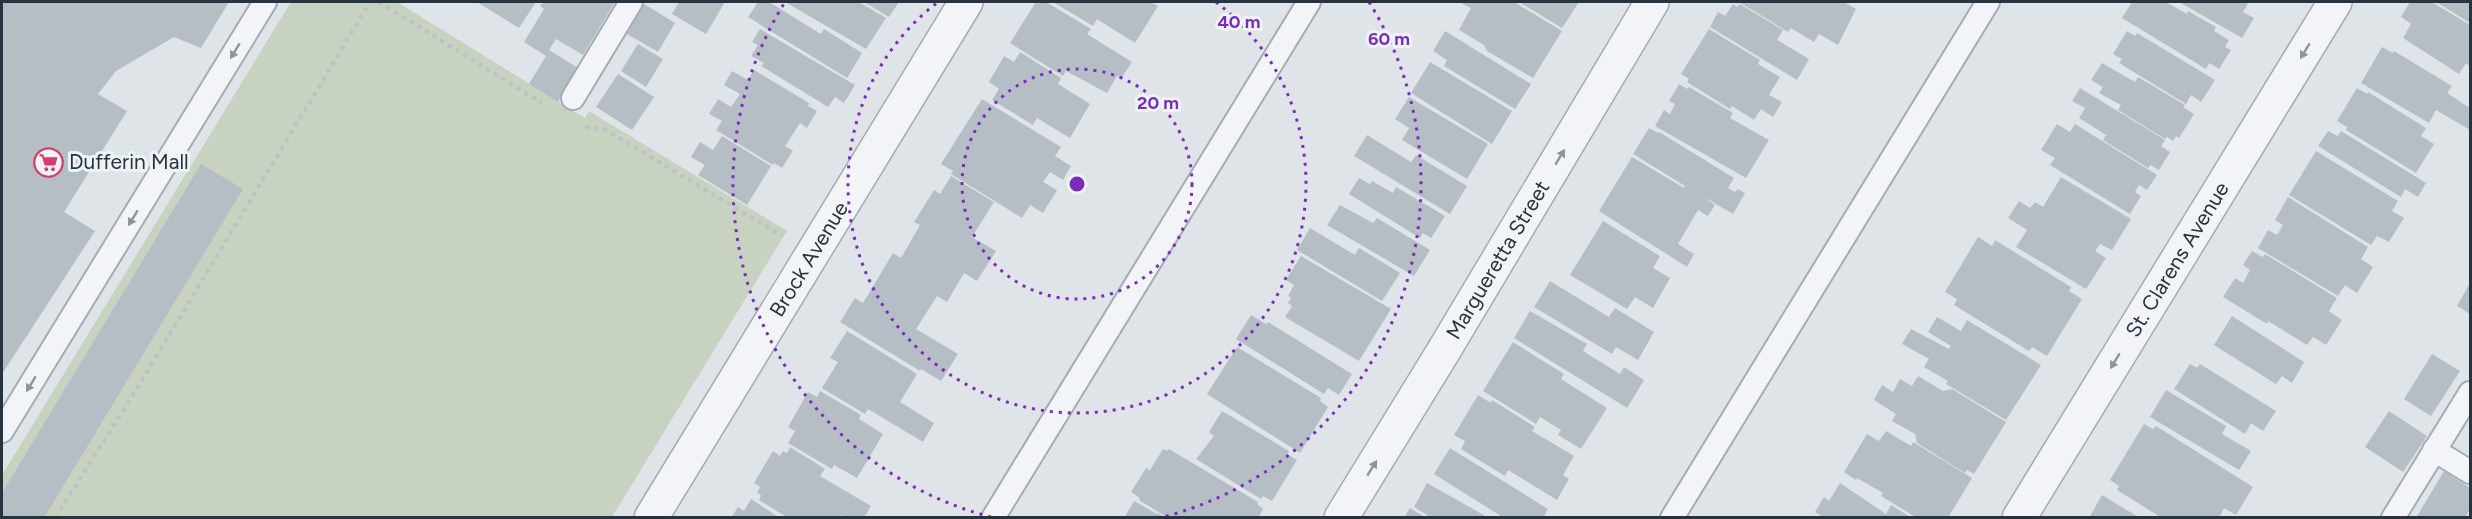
<svg xmlns="http://www.w3.org/2000/svg" width="2472" height="519" font-family="Figtree,sans-serif">
  <style>
    .green { fill: #c7d3c0 }
    .building { fill: #b6bec5 }
    .lines { fill: none; stroke-linecap: round; stroke-linejoin: round }
    .service-casing { stroke: #a4acb3; stroke-width: 26 }
    .minor-casing { stroke: #a4acb3; stroke-width: 36 }
    .path { stroke: #bdc2c7; stroke-width: 4; stroke-dasharray: 4.5 4.5; stroke-linecap: butt }
    .service { stroke: #f2f4f7; stroke-width: 22 }
    .minor { stroke: #f2f4f7; stroke-width: 33 }
    .oneway { fill: #8c949c }
    .ring { fill: none; stroke: #7b2cbf; stroke-width: 3; stroke-dasharray: 3 6 }
    .labels { text-anchor: middle; stroke-width: 6; stroke-linejoin: round; paint-order: stroke }
    .poi-label { font-size: 21px; fill: #273440; stroke: #eef3f6; text-anchor: start }
    .street-label { font-size: 21px; fill: #273440; stroke: #eef3f6 }
    .centre { fill: #7b2cbf; stroke: #eef3f6; stroke-width: 3 }
    .ring-label { font-size: 18px; text-anchor: middle; font-weight: bold; fill: #7b2cbf; stroke: #eef3f6; stroke-width: 6; stroke-linejoin: round; paint-order: stroke }
  </style>
  <rect width="100%" height="100%" fill="#dfe4e9"/>
  <path class="green" d="M291,2h106l188,116 4,-7 198,120 -175,286h-610v-42z"/>
  <path class="building" d="M2,2h227l-28,46 -27,-11 -58,34 -18,23 29,17 -63,101 31,19 -93,143z
    M477,2h59l-17,26z
    M543,2h72l-32,53 -27,-16 -7,11 29,18 -20,34 -29,-18 17,-28 -22,-14 20,-33 -4,-3z
    M679,2h46l-19,32 -34,-20z
    M758,2h11l52,32 3,-5 38,24 -15,25 -99,-61z
    M785,2h74l27,16 -20,31z
    M864,2h35l-10,15z
    M1036,2h10l45,27 -4,5 45,28 -11,17 -4,-3 -10,17 -41,-22 -3,5 -53,-33z
    M1053,2h97l8,4 -23,37 -38,-24 -4,7z
    M1459,2h55l48,29 -29,47 -46,-27 -3,-6 -25,-15 12,-22z
    M1519,2h60l-17,26z
    M1739,2h105l12,7 -18,36 -19,-11 -5,8 -23,-14 -3,4z
    M2132,2h34l21,12 1,-3 28,16 -2,4 15,9 -4,7 6,3 -12,19 -10,-6 -3,6 -84,-51z
    M2179,2h64l5,2 -5,8 11,6 -12,20z
    M2410,2h22l38,23v41l-4,-3 -7,11 -56,-36 8,-14 -10,-7z
    M2436,2h34v21z
    M644,4l31,19 -17,29 -31,-18z
    M1733,4l4,3 3,-3 43,26 -6,10 32,19 -12,21 -87,-53 8,-15 7,4z
    M760,29l95,56 -11,18 -9,-6 -7,10 -67,-41 3,-3 -13,-7 7,-11 -6,-3z
    M1709,29l51,31 -2,4 22,13 -11,18 13,7 -9,15 -12,-8 -7,11 -22,-14 -2,3 -43,-27 2,-3 -8,-5z
    M1445,31l86,53 -16,25 -71,-43 3,-6 -14,-9z
    M2127,31l8,5 2,-3 78,47 -14,22 -10,-7 -5,9 -67,-41 3,-4 -9,-5z
    M638,44l25,15 -17,28 -25,-16z
    M2382,47l11,6 1,-2 58,35 -5,7 23,15v22l-34,-20 -7,13 -68,-40z
    M1020,52l41,26 -3,6 32,20 -20,34 -33,-20 -4,7 -41,-25 7,-11 -10,-7 15,-26 10,6z
    M1430,62l82,49 -20,33 -81,-51z
    M2102,63l33,19 3,-5 47,28 -2,2 11,7 -15,24 -3,-2 -3,5 -6,-4 -2,2 -47,-29 3,-5 -22,-12 4,-6 -12,-7z
    M754,70l55,33 -1,3 9,5 -10,17 -7,-5 -15,23 8,5 -11,17 -8,-5 -1,2 -57,-35 6,-9 -13,-7 9,-15 13,8 9,-13 -16,-9 8,-14 16,9z
    M618,74l36,23 -22,33 -36,-23z
    M1679,84l8,5 2,-2 44,26 -3,5 39,22 -23,38 -91,-52 9,-16 6,4 5,-10 -6,-3z
    M2080,88l85,52 -4,6 9,6 -11,18 -9,-5 -2,3 -45,-28 3,-5 -27,-17 6,-10 -13,-7z
    M2357,88l10,6 1,-2 58,36 -5,8 13,8 -18,29 -70,-43 1,-3 -10,-6z
    M1409,97l79,47 -21,35 -65,-39 7,-12 -14,-9z
    M982,99l79,48 -6,9 16,10 -8,14 -13,-8 -7,10 14,8 -14,23 -13,-8 -8,13 -71,-44 2,-3 -12,-7z
    M2057,124l13,8 5,-8 82,51 -10,15 -8,-5 -4,7 6,4 -11,18 -80,-49 5,-7 -14,-8z
    M1649,128l9,5 1,-1 75,46 -6,10 7,4 3,-3 7,4 -12,21 -29,-17 11,8 -7,11 -10,-6 -20,34 16,10 -7,13 -88,-56 33,-54 52,31 1,-2 -52,-32z
    M2328,131l10,5 3,-5 85,52 -8,14 -13,-8 -4,8 -83,-51z
    M1367,135l44,27 5,-7 51,31 -17,28 -96,-58z
    M722,136l49,30 -24,39 -49,-30 7,-10 -14,-8 9,-15 13,8z
    M2316,151l82,50 -6,10 12,7 -15,24 -12,-6 -6,9 -82,-50z
    M201,164l42,25 -199,329h-42v-25z
    M951,176l43,26 -22,35 24,14 -19,30 -13,-8 -17,29 -10,-6 -21,33 42,25 -17,27 -20,-12 -1,2 -80,-49 15,-24 8,5 30,-50 8,5 19,-33 -6,-3 20,-32 6,4z
    M2061,177l70,42 -19,31 -12,-6 -5,7 11,7 -20,31 -70,-42 11,-17 -19,-12 11,-17 11,7 5,-6 8,5z
    M1359,178l11,6 2,-3 21,12 3,-6 49,29 -14,22 -8,-5 -3,5 -71,-44z
    M2288,197l80,50 -7,12 12,8 -16,26 -12,-8 -7,11 -80,-48 10,-18 9,5 6,-10 -8,-5z
    M1340,205l33,18 4,-5 53,32 -16,26 -87,-51z
    M1603,221l57,35 -7,12 17,10 -17,30 -18,-11 -8,12 -57,-34z
    M1310,228l45,27 4,-7 41,25 -18,28 -85,-51z
    M1978,237l14,9 3,-6 76,47 -2,4 13,8 -35,57 -15,-9 -3,4 -75,-46 3,-6 -12,-7z
    M2252,251l11,6 2,-3 72,44 -8,13 13,9 -16,25 -13,-8 -6,8 -39,-24 -1,3 -44,-27 12,-19 8,5 7,-13 -7,-5z
    M1301,256l90,53 -32,52 -74,-44 7,-11 -4,-3 3,-5 -3,-2 6,-11 -8,-5z
    M1550,281l59,36 6,-9 39,24 -16,28 -22,-13 -4,7 -78,-47z
    M2470,283v31l-13,-8z
    M1530,311l57,33 -4,7 37,23 4,-7 20,13 -17,28 -113,-70z
    M1251,315l15,9 2,-2 84,52 -13,21 -11,-7 -4,6 -88,-55z
    M2232,316l72,46 -12,21 -10,-7 -6,8 -62,-39z
    M1937,317l24,14 6,-11 74,45 -35,55 -60,-36 2,-3 -24,-14 5,-8 -27,-15 9,-15 38,20 2,-3 -23,-14z
    M847,331l70,43 -17,28 34,21 -11,19 -55,-33 -3,5 -43,-26 16,-26 -8,-4z
    M1513,342l51,32 -3,5 46,29 -26,41 -23,-14 3,-5 -21,-13 -4,7 -53,-33z
    M1237,347l84,51 -1,3 8,6 -28,46 -93,-59z
    M2432,354l28,17 -29,45 -27,-17z
    M2190,364l7,4 3,-4 76,47 -13,20 -12,-8 -6,11 -71,-45z
    M1918,376l25,15 9,-2 54,33 -32,52 -7,-4 -2,3 -48,-30 -2,-9 -23,-13 4,-7 -22,-14 8,-15 11,7 7,-13 12,7z
    M2166,390l60,36 -4,8 29,17 -12,19 -89,-53z
    M820,391l41,24 -2,4 24,15 -26,44 -23,-13 -2,4 -44,-26 7,-12 -7,-4 20,-35 9,5z
    M1478,395l13,8 1,-3 43,27 -3,4 42,25 -11,19 6,4 -12,21 -49,-30 -3,6 -44,-27 4,-8 -11,-6z
    M1222,411l67,40 -2,3 10,6 -25,41 -9,-5 -2,3 -65,-40 18,-23 -5,-4z
    M2389,411l38,25 -24,36 -38,-25z
    M2144,424l9,5 3,-3 97,61 -17,28 -12,-7 -5,10h-57l-45,-28 2,-4 -9,-6z
    M1886,431l25,15 2,-4 59,36 -24,40h-31l-36,-22 2,-3 -26,-15 -1,2 -12,-8 23,-38 12,7z
    M790,447l35,22 -5,7 51,30 -7,12h-18l-4,-3 -1,3h-53l-29,-18 2,-5 -4,-2 3,-6 -6,-4 19,-32 7,5 3,-5 4,2z
    M1450,448l98,61 -5,9h-39l-70,-44z
    M1163,449l4,2 2,-2 89,53 -1,2 6,5 -5,9h-90l-29,-18 1,-2 -9,-6 15,-24 4,2z
    M2444,471l26,17v21l-5,9h-49z
    M1427,483l62,35h-57l-18,-11z
    M1840,483l46,31 5,-9 21,13h-87l-10,-6 9,-15 5,4z
    M2102,495l38,23h-51z
    M751,499l29,19h-49l7,-11 6,4z
    M1134,501l23,13 1,-1 7,5h-41z
    M1410,508l16,10h-22z"/>
  <g class="lines">
    <defs>
      <path id="service" d="M573,98l58,-96
        M2,431l263,-429
        M2434,450l36,22
        M993,518l316,-516
        M1672,518l316,-516
        M2393,518l77,-125"/>
      <g id="minor">
        <path id="s1" d="M651,518l315,-516"/>
        <path id="s2" d="M1341,518l102,-166 209,-350"/>
        <path id="s3" d="M2019,518l316,-516"/>
      </g>
    </defs>
    <use href="#service" class="service-casing"/>
    <use href="#minor" class="minor-casing"/>
    <path class="path" d="M379,2l163,101
      M585,127l21,3 176,106
      M55,518l75,-118 240,-398"/>
    <use href="#service" class="service"/>
    <use href="#minor" class="minor"/>
  </g>
  <defs><path id="oneway-solid" d="M-6-.8H1V-3.2L6.5 0L1 3.2V.8H-6Z" transform="scale(1.5)"/></defs>
  <g class="oneway">
    <use href="#oneway-solid" transform="translate(235 51) rotate(121)"/>
    <use href="#oneway-solid" transform="translate(2305 51) rotate(121)"/>
    <use href="#oneway-solid" transform="translate(1560 157) rotate(-59)"/>
    <use href="#oneway-solid" transform="translate(133 218) rotate(121)"/>
    <use href="#oneway-solid" transform="translate(2115 361) rotate(121)"/>
    <use href="#oneway-solid" transform="translate(31 384) rotate(121)"/>
    <use href="#oneway-solid" transform="translate(1372 468) rotate(-58)"/>
  </g>
  <g class="ring">
    <circle cx="1077" cy="184" r="115"/>
    <path d="M1216 2A229 229 0 1 1 938 2"/>
    <path d="M991 517A344 344 0 0 1 785 2M1369 2A344 344 0 0 1 1163 517"/>
  </g>
  <defs>
    <symbol id="supermarket-ring" viewBox="-11 -11 22 22"><circle r="9.5" fill="#eef3f6" stroke="#d23f6c" stroke-width="1.5"/><path d="M-6-5.5h2.5l.6 2H6L4.5 2H-2.5L-4.4-4H-6ZM-1.5 3.2a1.3 1.3 0 1 0 .1 0ZM3 3.2a1.3 1.3 0 1 0 .1 0Z" fill="#d23f6c"/></symbol>
  </defs>
  <g fill-rule="evenodd">
    <use href="#supermarket-ring" x="32" y="146" width="33" height="33"/>
  </g>
  <g class="labels">
    <g class="poi-label">
      <text x="69" y="169">Dufferin Mall</text>
    </g>
    <g class="street-label">
      <text dy="7" stroke="none"><textPath href="#s1" startOffset="303">Brock Avenue</textPath></text>
      <text dy="7" stroke="none"><textPath href="#s2" startOffset="302">Margueretta Street</textPath></text>
      <text dy="7" stroke="none"><textPath href="#s3" startOffset="303">St. Clarens Avenue</textPath></text>
    </g>
  </g>
  <circle cx="1077" cy="184" r="9" class="centre"/>
  <g class="ring-label">
    <text x="1239" y="28">40 m</text>
    <text x="1389" y="45">60 m</text>
    <text x="1158" y="109">20 m</text>
  </g>
  <rect width="2472" height="519" fill="none" stroke="#273440" stroke-width="6"/>
</svg>
